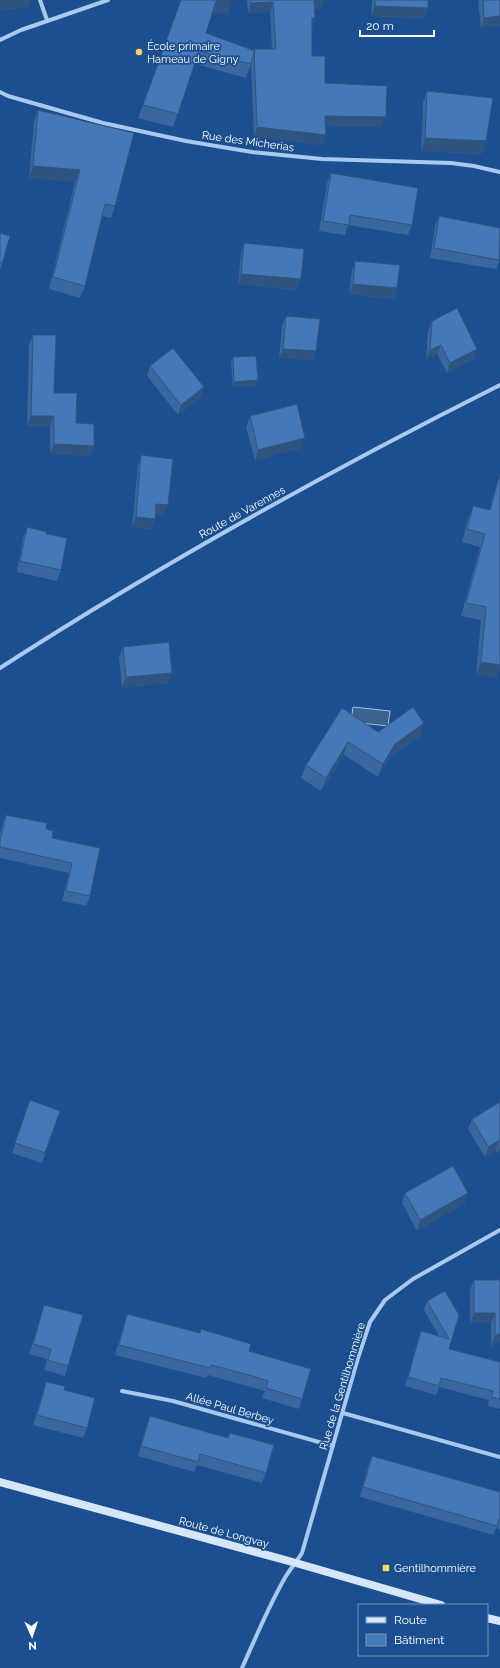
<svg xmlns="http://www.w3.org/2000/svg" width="500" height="1668" font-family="Raleway,sans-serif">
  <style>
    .water { fill: #3c6290; stroke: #9cc4f0 }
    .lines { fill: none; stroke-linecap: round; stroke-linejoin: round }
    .street { stroke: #a9c9ee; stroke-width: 4 }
    .secondary { stroke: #d6e6fa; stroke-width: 8 }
    .wall { fill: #3a679d }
    .shaded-wall { fill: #305480 }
    .building { fill: #4478b7; stroke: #305480 }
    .poi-dot { fill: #ffd166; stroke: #1b4f8f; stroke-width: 1.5 }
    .labels { text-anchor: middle; stroke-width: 3.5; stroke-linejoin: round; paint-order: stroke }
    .poi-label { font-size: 11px; fill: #fff; stroke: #1b4f8f; text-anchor: start }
    .street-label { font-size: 11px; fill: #fff; stroke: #1b4f8f }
  </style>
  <rect width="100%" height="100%" fill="#1b4f8f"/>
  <path class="water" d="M353,707l37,4 -2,15 -37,-4z"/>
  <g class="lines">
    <path class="street" d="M40,0l7,20
      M0,40l21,-10 87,-30
      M0,92l8,4 95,27 83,18 66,11 70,7 129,4 23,3 26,6
      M0,668c161,-104 329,-197 500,-283
      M122,1391l51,10 160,45
      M343,1413l157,44
      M242,1668c14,-31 27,-63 44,-92 5,-8 11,-15 16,-23l56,-195 12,-36 15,-22 28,-21 87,-49"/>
    <path class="secondary" d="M0,1482l296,81 145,42
      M487,1618l13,3"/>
  </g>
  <path class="wall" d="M181,0l47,14h-16l-6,19 48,17v-1h18l-2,-37 -22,1 -1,-13h77l-3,8 -7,1 1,9 -3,9v29l13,27 57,44 -56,-1 -4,19 -68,-8 -3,-74 -5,15 -51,-14 -22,63 -35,-9z
    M372,0h56l-4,18 -53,-2z
    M479,0h21l-19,28 -3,-27z
    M427,91l55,63 -61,-3 2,-48z
    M38,110l77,96 -4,12 -9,-2 -17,70 -5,12 -31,-9 26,-107 -46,-4 5,-57z
    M331,173l81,52 -4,10 -60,-10 -3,10 -26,-4 8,-48z
    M439,216l60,44 -3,9 -66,-11 5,-32z
    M0,233l2,31 -2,6z
    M244,243l53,47 -59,-6 3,-31z
    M355,261l42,27 -3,11 -45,-5 3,-23z
    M286,316l27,44 -34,-2 3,-32z
    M432,321l45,28 -3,10 -27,14 -10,-19 -11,6 2,-29z
    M33,335l21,58 36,63 -40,-2v-27l-23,-1 2,-81z
    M233,357l25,23 -2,6 -23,1 -2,-25z
    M150,366l51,31 -23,18 -31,-39z
    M250,416l52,32 -47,12 -9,-33z
    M141,455l23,60 -9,-1 -4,15 -19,-2 6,-62z
    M500,473l-4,205 -20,-3 5,-55 -20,-4 19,-69 -18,-5 6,-23 5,-13 16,4 8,-27z
    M27,527l19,7 15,36 -4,11 -40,-9 6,-34z
    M123,647l49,26 -4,10 -46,5 -3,-31z
    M342,708l36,24 42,4 -30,21 -12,20 -34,-22 -23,36 -20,-13 5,-13z
    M6,815l40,14 6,9 48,10 -10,48 -4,10 -24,-5 7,-28 -69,-15v-24l2,-9z
    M30,1100l30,11 -18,52 -30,-10z
    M500,1102v50l-3,1 -1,-3 -11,7 -17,-28 4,-10z
    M405,1193l60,10 -48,28 -15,-28z
    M500,1279v62l-9,5v-23h-21v-33l4,-10h25z
    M445,1291l4,58 51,13v47l-12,-3 1,-6 -50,-13 -3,8 -31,-9 13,-46 3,-9 18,5 -15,-26 3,-9z
    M44,1305l24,61 -3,10 -21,-6 3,-11 -18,-5 12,-39z
    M127,1314l122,37 53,48 -3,10 -37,-11 3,-7 -15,-4 -42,-12 -2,3 -91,-23 9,-31z
    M46,1382l18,8 23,38 -4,10 -50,-13 10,-33z
    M150,1416l78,22 2,-5 36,40 -4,10 -65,-18 -3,7 -56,-16 8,-30z
    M372,1456l128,36v38l-4,-2 -3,7 -133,-38 8,-31z"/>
  <path class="shaded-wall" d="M0,0h31l-3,8 -28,2z
    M233,0l-5,14h-16l4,-13z
    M314,0h10l-3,8 -10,1z
    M273,2l-3,10 -22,1 3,-10z
    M375,6l53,2 -4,10 -53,-2z
    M500,16v10l-19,2 3,-10z
    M312,18h3l-4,10z
    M325,116l61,1 -4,10 -60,-1z
    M257,127l69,8 -4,10 -68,-8z
    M425,138l61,3 -4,13 -61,-3z
    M33,166l47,4 -5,12 -46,-4z
    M241,274l60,5 -4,11 -59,-6z
    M353,284l44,4 -3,11 -45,-5z
    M441,345l-4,9 -11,6 4,-10z
    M283,349l33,2 -3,9 -34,-2z
    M477,349l-3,10 -27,14 3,-10z
    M258,380l-2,6 -23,1 1,-5z
    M204,387l-3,10 -23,18 3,-10z
    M31,416h23l-4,11 -23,-1z
    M305,438l-3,10 -47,12 3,-10z
    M54,444l40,2 -4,10 -40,-2z
    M156,504l12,1 -4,10 -12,-1z
    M136,517l19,2 -4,10 -19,-2z
    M481,662l19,3v2l-4,11 -20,-3z
    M172,673l-4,10 -46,5 4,-11z
    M424,723l-4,13 -30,21 -12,20 5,-13 12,-20z
    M348,742l-4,13 -23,36 5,-13z
    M500,1140l-4,10 -11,7 3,-10z
    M500,1146v6l-3,1z
    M468,1193l-3,10 -48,28 3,-11z
    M474,1313h21l-4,10h-21z
    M500,1333v8l-9,5 4,-10z"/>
  <path class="building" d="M181,0h52l-17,1 -10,32 49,18 -4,13 -52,-13 -21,63 -35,-9z
    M251,0h63l1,18h-3v38h13v27l62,3 -1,31 -61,-1 1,19 -69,-8 -3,-78h22l-3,-47 -22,1z
    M375,0h53v8l-53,-2z
    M483,0h17v16l-16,2z
    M427,91l66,7 -7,43 -61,-3z
    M38,110l96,23 -19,73 -10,-2 -20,82 -32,-9 27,-107 -47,-4z
    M331,173l87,15 -6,37 -62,-10 -1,10 -26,-4z
    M439,216l61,12 -1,32 -65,-12z
    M0,233l10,3 -8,28 -2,-1z
    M244,243l60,6 -3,30 -60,-5z
    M355,261l45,4 -3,23 -44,-4z
    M457,308l20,41 -27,14 -9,-18 -11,5 2,-29z
    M286,316l34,3 -4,32 -33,-2z
    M33,335h23l-2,58h23l-1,30 18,1v22l-40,-2v-28h-23z
    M173,348l31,39 -23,18 -31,-39z
    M256,356l2,24 -24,2 -1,-25z
    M297,404l8,34 -47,12 -8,-34z
    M141,455l32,4 -5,46 -12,-1 -1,15 -19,-2z
    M500,474v191l-19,-3 5,-55 -20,-4 19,-69 -18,-5 6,-23 17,4z
    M27,527l20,5 -1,2 21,4 -6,32 -41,-9z
    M169,642l3,31 -46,4 -3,-30z
    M413,707l11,16 -29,21 -12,20 -35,-22 -22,36 -20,-13 36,-57 36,24z
    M6,815l41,8 -1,6 7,2 -1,7 48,10 -10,48 -24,-5 6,-28 -72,-16v-6z
    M30,1100l30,11 -15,42 -30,-10z
    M500,1102v39v-1l-12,7 -16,-28z
    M453,1166l15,27 -48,27 -15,-27z
    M500,1279v54l-5,3v-23h-21v-33h25z
    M445,1291l14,24 -10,34 51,13v37l-9,-2 2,-6 -52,-13 -2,8 -31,-9 13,-46 28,8 -22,-38z
    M44,1305l39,10 -15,51 -20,-6 3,-11 -18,-5z
    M127,1314l73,19 1,-4 50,15 -2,7 62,18 -9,30 -36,-11 2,-7 -15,-5 -42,-11 -1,3 -91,-23z
    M46,1382l19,4 -1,4 31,8 -8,30 -50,-13z
    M150,1416l78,22 2,-5 44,12 -8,28 -66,-19 -2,8 -57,-16z
    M372,1456l128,36v27h-1l-2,7 -134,-39z"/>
  <g class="poi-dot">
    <circle cx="139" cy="52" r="4"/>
    <rect x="382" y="1564" width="8" height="8" rx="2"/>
  </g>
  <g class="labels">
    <g class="poi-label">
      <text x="147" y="50">École primaire<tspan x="147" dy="13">Hameau de Gigny</tspan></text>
      <text x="394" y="1572">Gentilhommière</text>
    </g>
    <g class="street-label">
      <text transform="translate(248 141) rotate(8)" y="4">Rue des Micherias</text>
      <text transform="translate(242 512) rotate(-29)" y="4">Route de Varennes</text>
      <text transform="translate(342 1386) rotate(-73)" y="4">Rue de la Gentilhommière</text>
      <text transform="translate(230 1408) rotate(16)" y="4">Allée Paul Berbey</text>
      <text transform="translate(224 1532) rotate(15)" y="4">Route de Longvay</text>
    </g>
  </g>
  <rect x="358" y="1604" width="130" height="52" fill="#1b4f8f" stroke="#7695bc"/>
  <rect x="366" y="1617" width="20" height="6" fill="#d6e6fa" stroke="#7695bc"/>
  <text x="394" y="1624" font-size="12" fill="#ffffff">Route</text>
  <rect x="366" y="1634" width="20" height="12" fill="#4478b7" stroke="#7695bc"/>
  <text x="394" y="1644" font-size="12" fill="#ffffff">Bâtiment</text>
  <g transform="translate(32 1636) rotate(177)" stroke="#1b4f8f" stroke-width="3" paint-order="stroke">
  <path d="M0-3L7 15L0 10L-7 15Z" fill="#ffffff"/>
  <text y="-6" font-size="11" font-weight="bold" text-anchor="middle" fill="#ffffff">N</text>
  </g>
  <path d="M360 30v6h74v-6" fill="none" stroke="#ffffff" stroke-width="2"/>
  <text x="366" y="30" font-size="12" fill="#ffffff" stroke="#1b4f8f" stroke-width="3" paint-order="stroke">20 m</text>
</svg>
